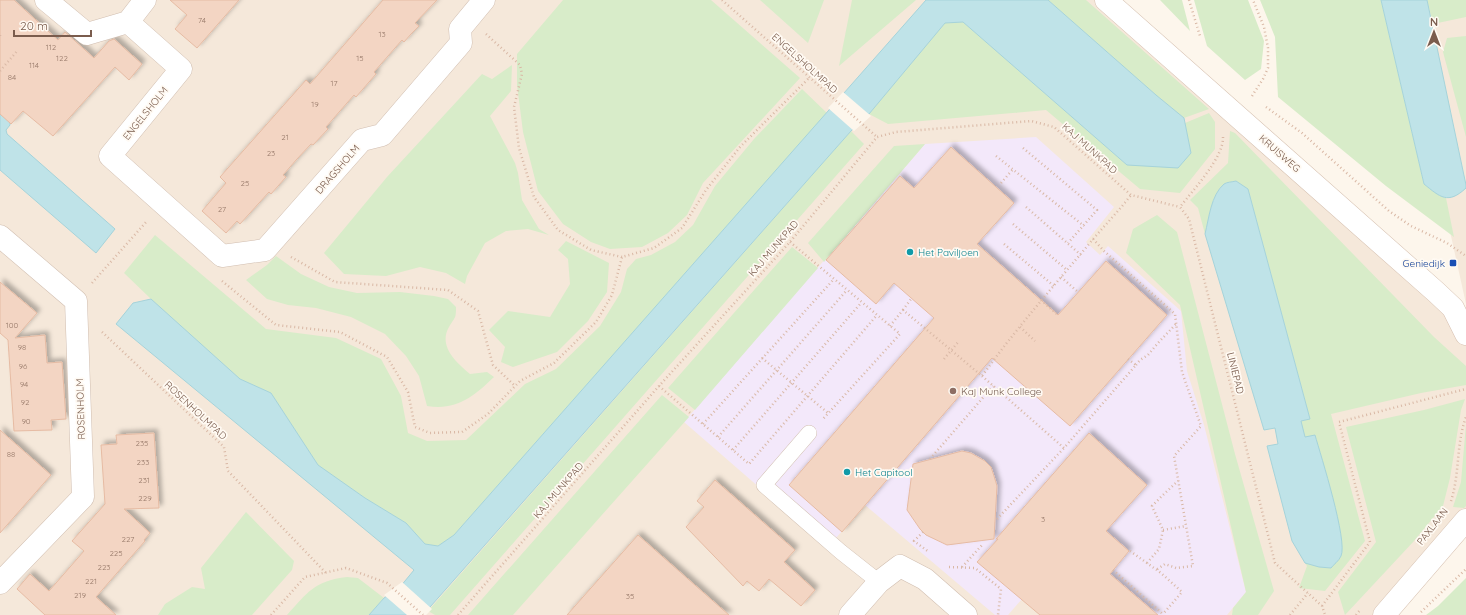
<svg xmlns="http://www.w3.org/2000/svg" width="1466" height="615" font-family="Quicksand,sans-serif">
  <style>
    .residential { fill: #f5e8da }
    .education { fill: #f3e8fa }
    .green { fill: #d8ecc9 }
    .water { fill: #bfe3e8; stroke: #a5d3da }
    .pier { fill: #fdf6ec }
    .building { fill: #f3d5c3; stroke: #e6bba3; filter: url(#shadow) }
    .lines { fill: none; stroke-linecap: round; stroke-linejoin: round }
    .lane-casing { stroke: #d1beb0; stroke-width: 16 }
    .street-casing { stroke: #d1beb0; stroke-width: 23 }
    .secondary-casing { stroke: #d6c0b0; stroke-width: 23 }
    .path { stroke: #d9b8a5; stroke-width: 2.5; stroke-dasharray: 1 3; stroke-linecap: butt }
    .lane { stroke: #fff; stroke-width: 15 }
    .street { stroke: #fff; stroke-width: 22 }
    .secondary { stroke: #fff; stroke-width: 22 }
    .culture-dot { fill: #0f9aa8; stroke: #fffaf3; stroke-width: 1.5 }
    .transit-dot { fill: #1a4fb4; stroke: #fffaf3; stroke-width: 1.5 }
    .education-dot { fill: #8d6e63; stroke: #fffaf3; stroke-width: 1.5 }
    .labels { text-anchor: middle; stroke-width: 3.5; stroke-linejoin: round; paint-order: stroke }
    .number-label { font-size: 8px; fill: #987a6a }
    .street-label { font-size: 10px; fill: #7a5c4d; stroke: #fffaf3 }
    .culture-label { font-size: 10px; fill: #0d838f; stroke: #fffaf3; text-anchor: start }
    .transit-label { font-size: 10px; fill: #164399; stroke: #fffaf3; text-anchor: end }
    .education-label { font-size: 10px; fill: #785e54; stroke: #fffaf3; text-anchor: start }
  </style>
  <defs>
    <filter id="shadow"><feDropShadow dx="3.5" dy="-3.5" stdDeviation="2" flood-color="#0004"/></filter>
  </defs>
  <rect width="100%" height="100%" fill="#fdf6ec"/>
  <path class="residential" d="M0,0h1104l362,325v200l-77,90h-1389z
    M1399,0h67v304z"/>
  <path class="education" d="M1036,137l78,70 -28,35 14,13 8,-9 73,65 6,60 17,54 42,167 -19,23h-187l-18,-16 -14,16h-13l-130,-110 -37,42 -144,-125 241,-278z"/>
  <path class="green" d="M563,0h148l89,78 -97,105 -16,32 -19,18 -26,14 -32,2 -19,-7 -28,-18 -25,-33 -15,-59 -6,-47v-31z
    M760,0h64l-16,43z
    M852,0h64l-77,66z
    M1048,0h38l123,109 -25,9 -28,-23z
    M1160,0h22l8,31z
    M1194,0h54l16,41 -3,28 -16,11 -38,-34z
    M1260,0h121l43,184 15,11 7,3 8,39 -68,-51 -108,-89 -3,-60z
    M1427,0h39v17l-33,7z
    M963,22l164,143 64,-12 -6,-30 24,-10 6,9v27l-35,44 -40,-4 -94,-79 -158,14 -19,-10 76,-91z
    M1466,36v101l-23,-85 4,-14z
    M512,65l-1,26 -21,25 25,47 3,10 4,27 17,29 10,6 -21,-6 -22,2 -21,12 -18,33 -2,8 -19,-11 -26,-6 -34,9 -42,-2 -20,-21 63,-76 95,-103 10,5z
    M802,89l25,24 -373,422 -16,11 -13,-2 -19,-21 -41,-25 -47,-33 -47,-72 -31,-14 -89,-80 -27,-26 31,-38 111,94 70,9 45,21 20,37 7,37 19,8 39,-1 59,-56 31,-15 44,-43 21,-34 6,-23 9,-10 15,-4 24,-13 18,-17 22,-39 39,-47z
    M851,131l13,13 -414,471h-15l-7,-4z
    M1230,131l5,2 199,204 32,29v19l-45,8 -90,21 34,127 -40,50 -26,-3 8,-22 -2,-3 14,4 11,1 -15,-133 -10,3 -4,-17 9,-2 -62,-230 -12,-8c-4,1 -9,1 -12,3 -13,11 -15,34 -19,50l-7,-26 -8,-8 38,-37z
    M925,144l-101,118 -16,-19 86,-97z
    M1157,215l20,17 58,222 39,137 -16,24h-26l1,-7 13,-16 -66,-287 -54,-52 7,-24z
    M566,241l43,22 -2,29 -19,29 -31,31 -44,15 -12,-5 4,-15 -16,-17 19,-19 42,6 20,-33 -2,-25 -10,-9z
    M792,247l26,21 -123,142 -27,-22z
    M276,256l25,18 28,13 28,6 43,-1 34,4 14,3 8,8c0,12 -1,10 -7,20 -11,19 7,35 21,47l17,-2 7,5c-20,19 -37,34 -67,29l-8,-30 -13,-20 -21,-22 -34,-17 -35,-9 -28,-3 -21,-6 -21,-19 21,-15z
    M662,395l27,22 -176,198h-45z
    M1465,399l-4,11 -11,68 -7,28 -29,35 -69,74 -7,-23 38,-50 -30,-115 78,-17z
    M1466,424v82l-2,2 -11,-1 8,-25z
    M246,512l48,49 -2,9 -40,45h-94l7,-11 27,-17 13,2 -4,-21z
    M347,577l11,1 26,20 -15,17h-82c21,-23 27,-34 60,-38z
    M1466,578v37h-40l12,-9z"/>
  <path class="water" d="M926,0h122l108,95 28,23 7,35 -13,15 -51,-3 -164,-143 -18,1 -76,91 -18,17 -428,484h-54l15,-17 16,-11 14,-17 -298,-246 17,-21 18,-4 89,80 31,14 47,72 47,33 41,25 19,21 13,2 16,-11z
    M1381,0h46l39,185v3c-18,17 -26,9 -42,-4z
    M0,111l10,8v6l-4,5 1,4 108,95 -19,24 -96,-83z
    M1236,181l12,8 62,230 -9,2 4,16 10,-2c6,21 33,106 26,121 -2,5 -8,9 -10,12l-12,-1 -14,-4 -13,-22 -25,-95 11,-2 -3,-16 -11,2 -59,-196c4,-16 6,-39 19,-50 3,-2 8,-2 12,-3z"/>
  <path class="pier" d="M843,92l28,24 -17,15 -26,-23z
    M402,582l30,27 -6,6h-19l-23,-20z"/>
  <path class="building" d="M0,0h14l44,40 7,-8 29,26 15,-17 5,-2 28,25 -13,16 -14,-13 -62,69 -30,-25 -12,13 -11,-10z
    M170,0h69l-42,48 -22,-19 12,-14z
    M383,0h54l-22,23 4,3 -8,8 -7,8 -2,-2 -28,32 2,2 -20,23 -2,-2 -28,32 2,2 -15,16 -2,-1 -14,15 -14,16 3,2 -15,17 -2,-2 -29,32 -3,-3 -11,12 -24,-22 24,-28 -6,-6 86,-97 4,4z
    M951,147l63,56 -37,41 81,71 48,-54 61,54 -97,111 -78,-68 -150,174 -53,-47 145,-167 -40,-35 -18,21 -50,-44 74,-84 14,12z
    M0,282l37,31 -22,25 30,-3 2,28 15,-1 4,57 -15,1 1,10 -38,1 -6,-91 -8,-7z
    M0,430l51,45 -51,58z
    M154,433l5,75 -35,1 26,24 -6,7 1,1 -49,56 20,18h-71l-28,-26 13,-15 19,17 35,-40 -12,-10 33,-37 -4,-59 16,-1 -1,-9z
    M1089,433l58,52 -41,46 23,20 -19,23 48,41h-118l-63,-53 21,-23h-2z
    M962,451l9,2 14,8 6,6 3,9 3,10 -3,53 -47,6 -21,-10 -6,-6 -13,-19 6,-46z
    M715,480l80,70 -11,12 31,28 -14,16 -32,-27 -10,12 -12,-10 -4,5 -57,-59 18,-20 -7,-6z
    M638,535l91,80h-162z"/>
  <g class="lines">
    <defs>
      <path id="lane" d="M809,433l-45,52 77,67 38,30"/>
      <path id="street" d="M46,0l41,34 41,-12 17,-22
        M128,22l53,47 -71,87 112,100 43,-6 97,-110 20,-5 79,-92 -1,-14 24,-29
        M0,236l76,65 7,196 -83,86
        M850,615l29,-33 21,-16 25,13 41,36"/>
      <path id="secondary" d="M1106,0l330,292 17,16 13,26
        M1384,615l82,-95"/>
    </defs>
    <use href="#lane" class="lane-casing"/>
    <use href="#street" class="street-casing"/>
    <use href="#secondary" class="secondary-casing"/>
    <path class="path" d="M722,0l155,137
      M1189,0l11,36
      M486,34l34,31 2,9 -8,33 5,41 15,49 24,33 33,20 31,7
      M0,36v-1
      M0,71l18,-21
      M1252,96l11,-17 5,-11v-20l-4,-21 -11,-27
      M1266,107l36,26 87,78 22,15 36,17 19,13
      M1223,137c1,20 -30,53 -43,70l9,12 86,344 47,43 3,9
      M1023,148l74,62 -29,33
      M996,156l88,70
      M1001,183l13,-15
      M1026,207l55,48
      M1013,224l54,46
      M1093,239l11,12 71,63 7,58 19,54 -27,30 19,110 -17,2 -11,-4 -9,6
      M790,242l110,92 -77,85
      M1004,244l50,42
      M291,257l44,25 113,8 30,21 15,54 22,21
      M1061,277l17,15
      M222,281l54,44 64,7 47,25 21,35 7,35 15,6 32,-1 26,-18 32,-33 34,-18 42,-41 16,-27 10,-38 32,-9 28,-20 24,-38 34,-43 70,-70
      M92,283l55,-62
      M1041,300l17,15
      M903,310l8,-11
      M890,326l13,-16 79,66c33,-46 71,-89 107,-132 14,-17 29,-32 42,-49
      M1020,327l15,14
      M102,332l122,115 4,24 98,102
      M762,358l66,55
      M944,359l15,-18
      M1136,365l4,-5 8,-5 10,-12 18,-19
      M982,376l82,72 72,-83 -8,-6
      M659,386l90,78 128,-149
      M703,424l131,-145
      M718,437l129,-147
      M733,450l128,-147
      M930,459l63,-73
      M1451,501c9,-28 5,-57 15,-84
      M997,519l67,-71
      M1163,530l23,-4
      M923,532l-9,9 15,11
      M1130,551l31,22 21,19 -19,22
      M1147,563l12,-14 4,-19 -11,-24 10,-10 16,-15
      M949,567l26,1 26,21 -3,26
      M962,567l21,-23
      M1113,570l51,45
      M1322,606l48,-64 -31,-120 127,-33
      M1421,612l45,-43
      M271,615l34,-38 41,-9 41,15 36,32
      M458,615l201,-229 131,-144 87,-105 19,-5 135,-11 23,6 77,68 49,12
      M1290,615l18,-22
      M1356,615l4,-5"/>
    <use href="#lane" class="lane"/>
    <use href="#street" class="street"/>
    <use href="#secondary" class="secondary"/>
  </g>
  <g class="culture-dot">
    <circle cx="910" cy="252" r="4"/>
    <circle cx="847" cy="472" r="4"/>
  </g>
  <rect class="transit-dot" x="1449" y="259" width="8" height="8" rx="2"/>
  <circle class="education-dot" cx="953" cy="391" r="4"/>
  <g class="labels">
    <g class="number-label">
      <text x="202" y="23">74</text>
      <text x="382" y="37">13</text>
      <text x="51" y="50">112</text>
      <text x="62" y="61">122</text>
      <text x="360" y="61">15</text>
      <text x="34" y="68">114</text>
      <text x="12" y="80">84</text>
      <text x="334" y="86">17</text>
      <text x="315" y="107">19</text>
      <text x="285" y="140">21</text>
      <text x="271" y="156">23</text>
      <text x="245" y="186">25</text>
      <text x="222" y="212">27</text>
      <text x="12" y="328">100</text>
      <text x="22" y="350">98</text>
      <text x="23" y="369">96</text>
      <text x="24" y="387">94</text>
      <text x="25" y="405">92</text>
      <text x="26" y="424">90</text>
      <text x="142" y="446">235</text>
      <text x="11" y="457">88</text>
      <text x="143" y="465">233</text>
      <text x="144" y="483">231</text>
      <text x="145" y="501">229</text>
      <text x="1043" y="522">3</text>
      <text x="128" y="542">227</text>
      <text x="116" y="556">225</text>
      <text x="104" y="570">223</text>
      <text x="91" y="584">221</text>
      <text x="80" y="598">219</text>
      <text x="630" y="599">35</text>
    </g>
    <g class="street-label">
      <text transform="translate(805 63) rotate(42)" y="4">ENGELSHOLMPAD</text>
      <text transform="translate(145 113) rotate(-51)" y="4">ENGELSHOLM</text>
      <text transform="translate(1090 148) rotate(42)" y="4">KAJ MUNKPAD</text>
      <text transform="translate(1280 153) rotate(41)" y="4">KRUISWEG</text>
      <text transform="translate(337 169) rotate(-49)" y="4">DRAGSHOLM</text>
      <text transform="translate(773 248) rotate(-49)" y="4">KAJ MUNKPAD</text>
      <text transform="translate(1236 373) rotate(76)" y="4">LINIEPAD</text>
      <text transform="translate(80 409) rotate(-92)" y="4">ROSENHOLM</text>
      <text transform="translate(196 410) rotate(43)" y="4">ROSENHOLMPAD</text>
      <text transform="translate(558 490) rotate(-49)" y="4">KAJ MUNKPAD</text>
      <text transform="translate(1432 526) rotate(-52)" y="4">PAXLAAN</text>
    </g>
    <g class="culture-label">
      <text x="918" y="256">Het Paviljoen</text>
      <text x="855" y="476">Het Capitool</text>
    </g>
    <g class="transit-label">
      <text x="1445" y="267">Geniedijk</text>
    </g>
    <g class="education-label">
      <text x="961" y="395">Kaj Munk College</text>
    </g>
  </g>
  <g transform="translate(1434 32)" stroke="#fffaf3" stroke-width="3" paint-order="stroke">
  <path d="M0-3L7 15L0 10L-7 15Z" fill="#7a5c4d"/>
  <text y="-6" font-size="11" font-weight="bold" text-anchor="middle" fill="#7a5c4d">N</text>
  </g>
  <path d="M14 30v6h77v-6" fill="none" stroke="#7a5c4d" stroke-width="2"/>
  <text x="20" y="30" font-size="12" fill="#7a5c4d" stroke="#fffaf3" stroke-width="3" paint-order="stroke">20 m</text>
</svg>
